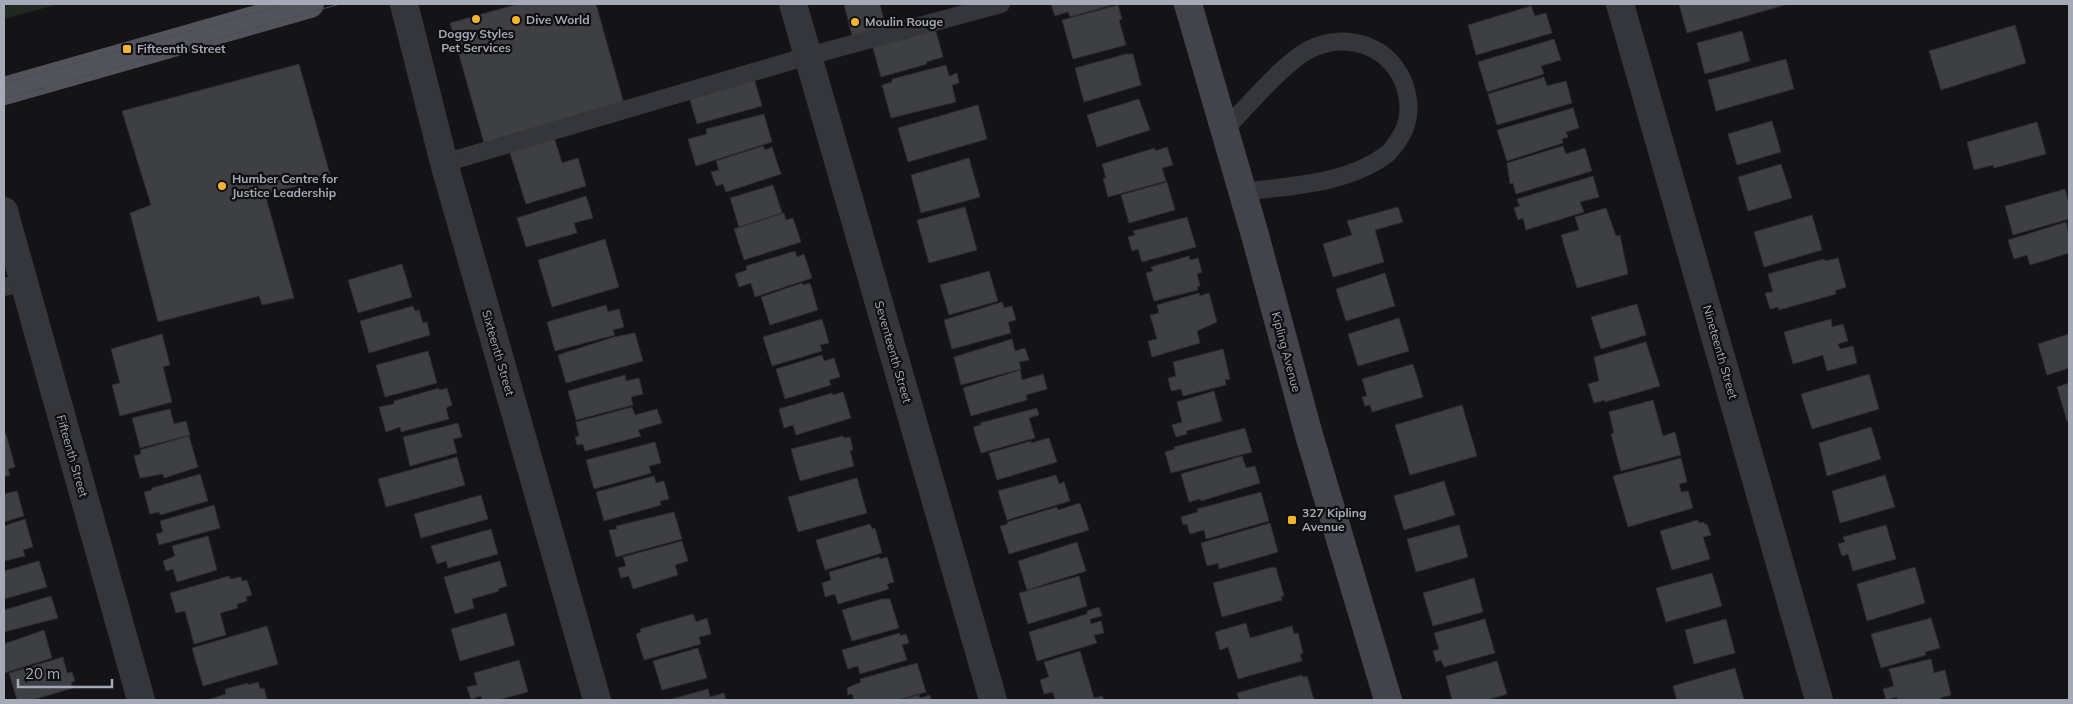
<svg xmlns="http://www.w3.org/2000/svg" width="2073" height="704" font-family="Mulish,sans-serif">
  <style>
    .green { fill: #202821 }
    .building { fill: #3e3f43; stroke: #2e2e32 }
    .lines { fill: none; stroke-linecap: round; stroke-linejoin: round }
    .service { stroke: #35363b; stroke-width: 18 }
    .minor { stroke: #35363b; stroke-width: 28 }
    .secondary { stroke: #43444b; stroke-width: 28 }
    .primary { stroke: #51525a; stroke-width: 28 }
    .tram { stroke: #4c4d54; stroke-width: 1 }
    .poi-dot { fill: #f4b42d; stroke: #0f0f11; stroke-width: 2 }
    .labels { text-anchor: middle; stroke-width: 4.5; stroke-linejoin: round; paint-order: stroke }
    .poi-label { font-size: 12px; font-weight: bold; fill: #a5aab6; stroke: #0f0f11; text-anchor: start }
    .street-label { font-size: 12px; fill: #a5aab6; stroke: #0f0f11 }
  </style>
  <rect width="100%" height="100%" fill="#141416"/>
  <path class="green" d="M4,4h55l-55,15z"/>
  <path class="building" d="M518,4h78l28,100 -140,39 -34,-120z
    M844,4h36l6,25 -33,10z
    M1051,4h64l-45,13 -2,-5 -13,4z
    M1679,4h109l-101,29z
    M1118,5l4,14 -3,1 7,25 -53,14 -11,-39z
    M1531,6l4,10 11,-3 6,20 -76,22 -8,-30z
    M934,24l9,33 -17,5 1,2 -46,13 -10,-36z
    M2015,25l11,38 -85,27 -12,-39z
    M1742,31l8,30 -45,13 -8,-31z
    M1554,39l7,21 -20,6 3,8 -57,18 -9,-30z
    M1126,54h7l8,31 -57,17 -9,-34z
    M1786,59l8,30 -78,22 -8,-31z
    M299,64l32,114 -66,16 29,104 -32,7 -3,-9 -101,26 -28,-109 21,-8 -29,-94z
    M946,65l3,11 8,-3 2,10 -7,2 4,17 -65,16 -9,-33 10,-3v-3z
    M753,75l9,31 -65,18 -9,-31z
    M1544,77l3,9 19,-5 6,22 -75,22 -9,-31z
    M1139,99l11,31 -53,17 -10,-32z
    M978,105l9,34 -79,23 -10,-34z
    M1573,108l6,20 -13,4 2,5 -6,2 1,4 -56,18 -10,-31z
    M764,114l8,28 -76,24 -8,-27 19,-5 -1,-5z
    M1772,121l9,31 -44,13 -9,-31z
    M2037,122l9,32 -52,14 -1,-3 -19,5 -7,-28z
    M554,137l8,26 16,-5 8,28 -60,18 -17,-54z
    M763,146l2,4 7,-3 9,27 -55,18 -3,-8 -7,2 -5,-14 8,-2 -3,-9z
    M1563,146l3,8 19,-6 7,23 -76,23 -3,-11 -3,1 -3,-21z
    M1167,147l6,18 -11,3 4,13 -58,16 -5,-19h3l-4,-14 53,-16v3z
    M969,158l11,39 -59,16 -10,-38z
    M1781,164l11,34 -44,13 -10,-34z
    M1593,176l6,21 -19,5 4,10 -58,18 -3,-12 -5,2 -4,-12 6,-2 -3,-7z
    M1167,182l8,28 -46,13 -8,-28z
    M773,185l9,28 -43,14 -9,-29z
    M2065,189l4,16v14l-56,16 -8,-29z
    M586,196l7,22 -19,5 3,10 -51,14 -9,-29z
    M965,207l12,43 -48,13 -12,-43z
    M1398,207l5,15 -28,8 9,32 -51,15 -10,-33 29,-9 -5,-14z
    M1606,208l10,28 4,-1 8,39 -51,14 -16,-53 18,-5 -4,-13z
    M784,213l2,7 7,-2 8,24 -57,18 -10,-31z
    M1812,215l10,35 -58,17 -10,-35z
    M1187,217l9,30 -54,15 -4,-13 -6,2 -4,-14 7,-2 -2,-4z
    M2066,222l3,12v19l-39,12 -3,-10 -13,4 -6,-19z
    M605,239l14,48 -67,20 -14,-47z
    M795,251l2,6 7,-3 8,24 -57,19 -4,-14 -12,4 -4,-13 12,-4 -1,-4z
    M1189,256l1,4 8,-2 4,14 -5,2 3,12 -3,1 1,3 -44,11 -8,-28 7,-2 -2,-4z
    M1838,258l8,29 -11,4 1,3 -57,16 -1,-3 -8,2 -5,-16 8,-1 -5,-18 56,-15 1,2z
    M402,264l10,33 -54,16 -10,-33z
    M989,271l9,30 -49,14 -9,-30z
    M1385,273l10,33 -49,15 -10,-32z
    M802,283l1,2 7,-2 8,27 -48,15 -9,-28z
    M1199,293l1,3 9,-3 8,29 -20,9 3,12 -48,14 -4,-16 9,-2 -7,-24 9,-2 -2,-8z
    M1002,302l2,6 8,-2 4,14 -8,2 3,11 -59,16 -8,-29z
    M1637,304l9,31 -45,14 -10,-32z
    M606,305l2,7 11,-3 5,18 -11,3 2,5 -60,16 -8,-29z
    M413,306l2,5 4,-1 4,13 4,-1 3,13 -61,18 -9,-32z
    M1399,318l10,33 -51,15 -10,-32z
    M822,319l7,24 -9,2 2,6 -50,15 -9,-29z
    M1831,319l1,8 11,-3 5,17 -10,3 2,5 13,-3 4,17 -30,8 -4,-16 -30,9 -9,-32z
    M635,333l8,28 -77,22 -8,-28 56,-18z
    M162,334l8,31 -7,2 9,35 -52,14 -8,-31 8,-2 -9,-34z
    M2069,334v34l-22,7 -9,-31z
    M1012,339l3,12 10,-3 4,12 -10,2 2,7 -60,16 -7,-28z
    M1646,342l14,44 -55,16v-2l-11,3 -6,-19 11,-3 -5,-24z
    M1223,349l7,30 -5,1 1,5 -43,11 -2,-7 -10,2 -3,-13 8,-2 -3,-14z
    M428,351l9,32 -52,14 -9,-32z
    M822,355l2,6 10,-3 6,19 -11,3 2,5 -46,14 -9,-30z
    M1413,364l10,33 -51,15 -2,-7 -5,1 -3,-9 5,-1 -5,-17z
    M1020,370l2,10 21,-6 4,15 -21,6 1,5 -56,16 -8,-28z
    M1869,374l10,35 -67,20 -11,-35z
    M625,375l1,6 13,-3 4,16 -12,3 2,8 -57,15 -8,-29z
    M2069,383v37l-2,1 -10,-34z
    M439,388v2l8,-2 5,17 -6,3 3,11 -48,13 -1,-5 -14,5 -7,-25 15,-3v-3z
    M1214,391l8,30 -36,10 1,3 -11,3 -4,-12 10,-3 -5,-20z
    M843,392l8,26 -55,17 -3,-10 -9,3 -5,-19 53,-16 1,2z
    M1653,400l10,36 12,-4 6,23 -60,16 -10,-37 3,-1 -5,-21z
    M1462,405l15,51 -67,19 -15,-50z
    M632,407l3,8 22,-6 5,14 -24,7 3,6 -56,15 -2,-7 -6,1 -2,-8 4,-1 -3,-14z
    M1037,408l2,7 -10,3 6,20 -54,15 -8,-26 8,-2 -1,-2z
    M170,409l4,15 12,-3 4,14 -50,13 -8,-30z
    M458,423l4,14 -9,2 4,14 -47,13 -7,-29z
    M1871,427l10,32 -54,17 -8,-33z
    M1245,428l7,24 -81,21 -6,-21 10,-3 -1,-2z
    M4,434h2l9,33 -7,2 2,6 -6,2z
    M189,436l9,31 -34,11 -1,-4 -23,4 -6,-22 7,-2 -1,-4z
    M843,436l1,2 6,-1 3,13 -3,1 4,15 -54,15 -9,-32z
    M1049,438l8,24 -60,18 -8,-27 42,-12v2z
    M655,442l6,21 -12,3 2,7 -57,16 -8,-29z
    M1242,456l4,12 9,-2 5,17 -59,18 -1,-2 -11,3 -8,-28z
    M457,457l8,28 -79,22 -8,-28z
    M1681,458l6,24 -8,2 2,8 7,-1 5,17 -65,19 -15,-51z
    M200,474l8,27 -48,14 -1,-3 -9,2 -6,-22 8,-2v-2z
    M1056,475l3,9 5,-2 6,19 -63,19 -9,-29z
    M1885,475l10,32 -55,16 -8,-32z
    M654,476l2,7 8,-2 5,18 -9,2 1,4 -57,16 -8,-29z
    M857,478l10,35 -69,19 -10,-35z
    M1444,481l11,34 -51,15 -10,-34z
    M17,491l7,25 -20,6v-28z
    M1261,492l8,29 -63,18 -2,-9 -14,4 -3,-10 -4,1 -2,-8 17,-5 -1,-3z
    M481,495l7,24 -67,19 -7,-24z
    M1080,503l9,27 -80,24 -9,-28 8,-2 -1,-2 50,-15 1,3z
    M214,505l6,23 -61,17 -3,-11 7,-2 -3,-11z
    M674,512l8,27 -66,18 -7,-27 8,-1 -1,-3z
    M25,519l8,28 -10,3 2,6 -21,5v-35z
    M1698,520l1,3 5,-1 1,3 2,-1 4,11 -8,2 7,22 -38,11 -12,-39z
    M1270,523l8,29 -59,17 -1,-6 -11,3 -6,-23z
    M870,524l2,5 3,-1 7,25 -57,17 -9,-30z
    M1459,525l9,32 -52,15 -9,-33z
    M1886,525l10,34 -43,12 -5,-17 -6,2 -4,-12 7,-2 -2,-5z
    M491,529l7,25 -50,14 -2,-7 -9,3 -6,-18z
    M208,536l9,34 -40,12 -4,-13 -7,2 -3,-10 12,-5 -3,-10z
    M682,541l6,20 -13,4 3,10 -45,14 -4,-13 -8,2 -3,-10 8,-2 -3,-9z
    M1077,542l9,29 -59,19 -9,-29z
    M879,557l1,2 7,-2 7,25 -7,2 2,5 -51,15 -3,-10 -10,3 -3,-14 9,-3 -2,-8z
    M39,561l8,26 -43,12v-28z
    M500,561l7,25 -9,3 1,2 -27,8 2,9 -19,6 -11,-37z
    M1273,567l3,1 8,28h-3l1,4 -60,17 -9,-34z
    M1915,567l10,36 -58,18 -10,-37z
    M1712,573l10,33 -56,16 -10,-34z
    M229,576l1,3 11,-2 1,4 5,-1 5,15 -6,2 1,4 -10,3 1,4 -18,5 6,22 -32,9 -9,-33 -9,2 -6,-20z
    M1079,576l8,30 -59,18 -9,-31z
    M1474,578l9,34 -50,14 -10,-33z
    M51,596l7,22 -54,14v-22z
    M882,599h8l9,29 -47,13 -10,-31z
    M1099,607l3,9 -12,3 1,5 10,-3 3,12 -10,2 3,8 -60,18 -8,-29 58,-18v-3z
    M506,613l9,32 -55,16 -9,-32z
    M693,614l3,8 11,-4 4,16 -12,3 2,7 -57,16 -8,-26 5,-2 -1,-3z
    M1931,618l9,30 -15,4 1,3 -45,13 -10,-34z
    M1485,619l10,34 -51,14 -3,-7 -5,2 -3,-11 6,-2 -5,-16z
    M1726,619l9,34 -41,11 -9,-34z
    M1246,623l4,15 42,-12 2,8 4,-1 5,20 -3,1 2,7 -64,18 -10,-32 -8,3 -5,-18z
    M267,626l11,38 -75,22 -11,-38z
    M44,630l8,28 -48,15v-29z
    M900,633v3l6,-2 3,9 -7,2 5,15 -47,14 -2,-8 -10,3 -6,-19z
    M698,648l9,30 -45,12 -9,-29z
    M1080,651l14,47 8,-2 2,4h-49l-2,-8 -9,2 -4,-14 9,-3 -5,-15z
    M63,657l4,16 5,-1 3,9 -4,1 2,6 -41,12h-15l-8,-27z
    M1931,659l3,14 11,-3 6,25 -11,3 1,2h-44v-3l-11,3 -3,-11 11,-3 -5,-17z
    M519,660l9,32 -30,8h-16l-1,-4 -10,3 -4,-12 10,-2 -3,-12z
    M1497,661l10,33 -20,6h-35l-6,-24z
    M917,663l9,29 -28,8h-44l-2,-6 -4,1 -1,-7 14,-6 -1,-3z
    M1735,668l9,32h-67l-4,-14z
    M1302,675l1,2 4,-1 7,24h-75l-2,-7z
    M258,682l2,7 4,-1 3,12h-59l18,-6 -1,-5 23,-6v2z
    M708,689l2,8 14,-4 2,7h-58z
    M919,695l1,3 10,-3 1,5h-30z"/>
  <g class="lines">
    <path class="service" d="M1225,129c22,-22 63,-72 90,-82 43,-17 87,7 93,53 2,16 -1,29 -11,42 -3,4 -6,9 -10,12 -39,30 -97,32 -145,38
      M444,163l364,-107 193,-52
      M4,287l20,-5"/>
    <path class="minor" d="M404,4l40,159 153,537
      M793,4l200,696
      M1620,4l199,696
      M4,211l137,489"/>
    <path class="secondary" d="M1188,4l67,231 54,200 79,265"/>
    <path class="primary" d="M4,91l306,-87"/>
    <path class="tram" d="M4,83l282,-79
      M4,99l336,-95"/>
  </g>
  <g class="poi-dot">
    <circle cx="476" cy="19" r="5"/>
    <circle cx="516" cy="20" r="5"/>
    <circle cx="855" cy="22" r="5"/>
    <rect x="122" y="44" width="10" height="10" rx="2.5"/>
    <circle cx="222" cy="186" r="5"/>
    <rect x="1287" y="515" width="10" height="10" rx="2.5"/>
  </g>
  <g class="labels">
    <g class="poi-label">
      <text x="526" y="24">Dive World</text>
      <text x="865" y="26">Moulin Rouge</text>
      <text x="476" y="38" text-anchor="middle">Doggy Styles<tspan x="476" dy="14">Pet Services</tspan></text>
      <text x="137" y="53">Fifteenth Street</text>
      <text x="232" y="183">Humber Centre for<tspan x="232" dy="14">Justice Leadership</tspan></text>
      <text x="1302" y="517">327 Kipling<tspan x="1302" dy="14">Avenue</tspan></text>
    </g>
    <g class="street-label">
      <text transform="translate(893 352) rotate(74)" y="4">Seventeenth Street</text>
      <text transform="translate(1286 352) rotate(75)" y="4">Kipling Avenue</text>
      <text transform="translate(1720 352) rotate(74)" y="4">Nineteenth Street</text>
      <text transform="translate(498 353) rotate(74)" y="4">Sixteenth Street</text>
      <text transform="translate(72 456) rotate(74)" y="4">Fifteenth Street</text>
    </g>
  </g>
  <rect width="2073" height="704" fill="none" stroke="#a5aab6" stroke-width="10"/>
  <path d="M18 679v8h94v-8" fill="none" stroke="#a5aab6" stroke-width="2.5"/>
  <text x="25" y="679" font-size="15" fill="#a5aab6" stroke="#0f0f11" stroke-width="4" paint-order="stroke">20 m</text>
</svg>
